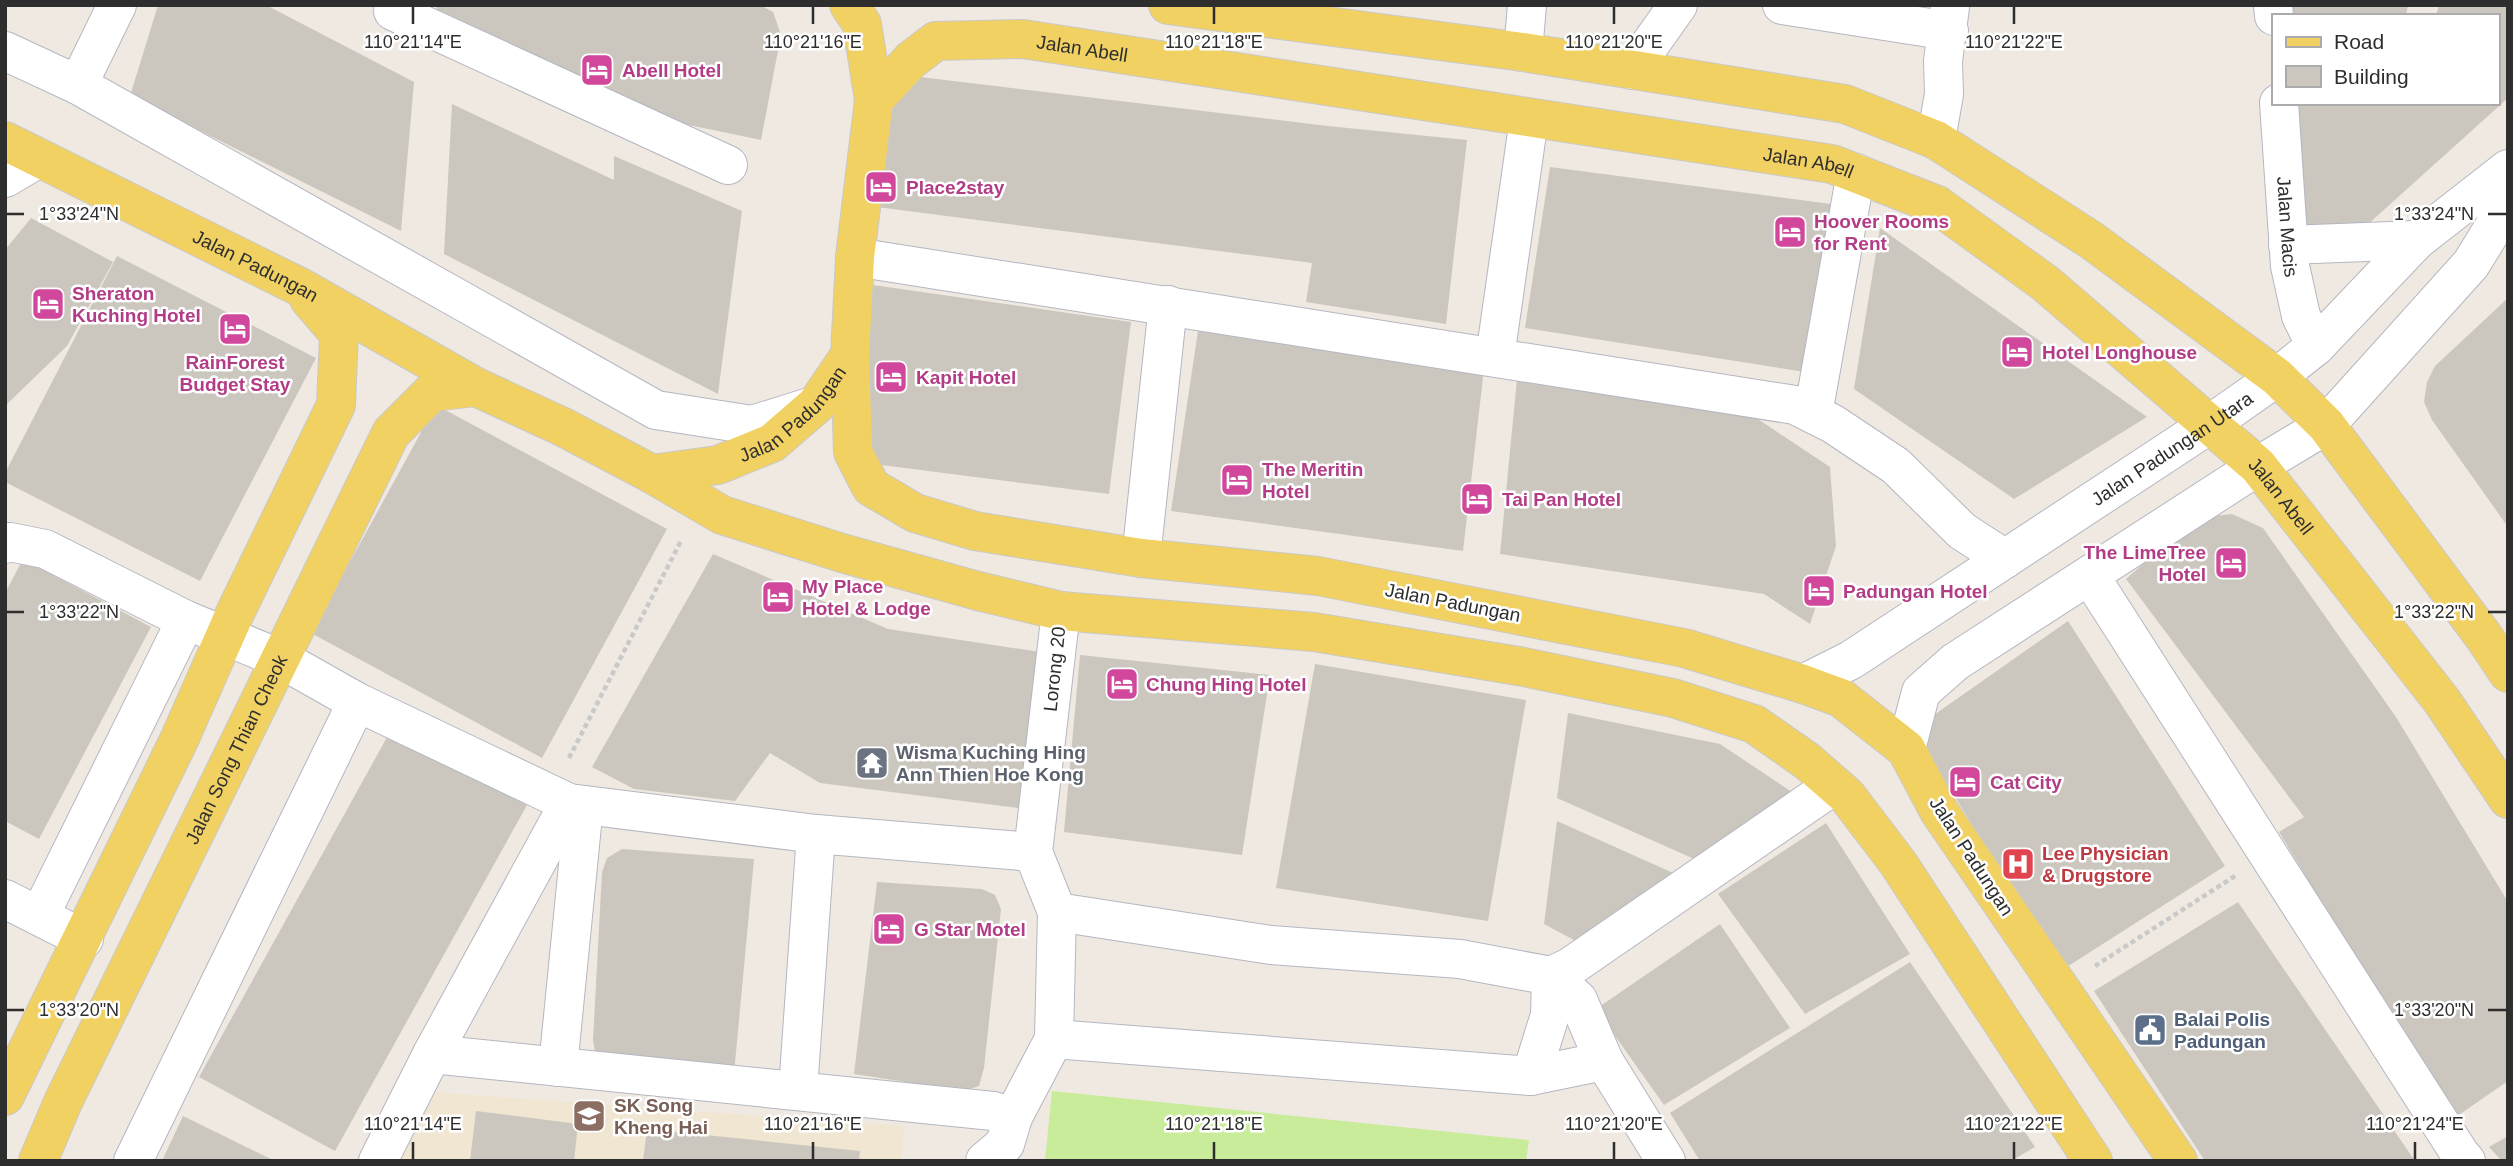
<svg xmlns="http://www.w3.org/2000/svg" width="2513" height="1166" font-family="Arial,sans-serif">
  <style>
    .education { fill: #f0e6d1 }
    .pitch { fill: #c9ec9a }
    .building { fill: #cbc7bf }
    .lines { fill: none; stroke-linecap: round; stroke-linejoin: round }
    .minor-casing { stroke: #b4b7c1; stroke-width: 40 }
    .major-casing { stroke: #c9c9c9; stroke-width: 40 }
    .path { stroke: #c9c9c9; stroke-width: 4.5; stroke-dasharray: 5 3.5; stroke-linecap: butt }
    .minor { stroke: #fff; stroke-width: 38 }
    .major { stroke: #f2d163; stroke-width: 38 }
    .ticks { fill: none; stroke: #2e2e2e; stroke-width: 2.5 }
    .labels { text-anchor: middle; stroke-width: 5; stroke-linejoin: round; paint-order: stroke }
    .street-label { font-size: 19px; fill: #2e2e2e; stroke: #fff }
    .hotel-label { font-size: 19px; font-weight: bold; fill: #b23c85; stroke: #fff; text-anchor: start }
    .worship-label { font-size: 19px; font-weight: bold; fill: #5b616d; stroke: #fff; text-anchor: start }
    .health-label { font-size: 19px; font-weight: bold; fill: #be3a42; stroke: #fff; text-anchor: start }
    .service-label { font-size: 19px; font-weight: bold; fill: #4e5e75; stroke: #fff; text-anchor: start }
    .education-label { font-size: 19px; font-weight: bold; fill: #785e54; stroke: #fff; text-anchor: start }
    .ticks-label { font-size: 18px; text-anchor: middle; fill: #2e2e2e; stroke: #fff; stroke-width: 5; stroke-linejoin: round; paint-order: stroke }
  </style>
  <rect width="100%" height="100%" fill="#efe9e1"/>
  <path class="education" d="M417,1091l487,35 -3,35h-519z"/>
  <path class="pitch" d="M1052,1091l477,49 -3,21h-481z"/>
  <path class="building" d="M158,5h108l148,77 -13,149 -271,-135z
    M437,5h323l13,7 8,23 -20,105 -115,-24 -211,-93z
    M2292,5h116l-2,11h-113z
    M2439,5h69v93l-142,128 -76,2 -5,-125h212v-87h-61z
    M912,76l416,50 139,14 -21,184 -140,-22 6,-39 -435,-56 12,-109z
    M452,104l162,76v-24l128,55 -24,183 -274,-140z
    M1550,167l281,37 -26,168 -280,-44z
    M31,218l82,44 -46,84 -62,60v-156z
    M1880,228l267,189 -133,82 -160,-110z
    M117,256l199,102 -116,223 -195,-99v-9z
    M873,285l258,37 -22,172 -251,-32z
    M2508,298v229l-76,-107 -8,-18 3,-20 8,-16z
    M1198,331l286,38 -21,182 -292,-40z
    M1517,379l218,25 95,63 6,79 -26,78 -46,-30 -264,-40z
    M436,405l231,124 -125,229 -231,-125z
    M2232,514l31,14 133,189 112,185v179l-55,38 -174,-287 25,-15 -178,-238 52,-46 25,-16z
    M713,554l175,75 152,23 -15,157 -205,-26 -50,-30 -35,48 -101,-12 -42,-22z
    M23,559l128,68 -112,212 -34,-18v-228z
    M2068,621l157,245 -163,104 -141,-228 10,-25z
    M1080,655l190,20 -28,180 -178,-23z
    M1315,664l211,36 -38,221 -212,-33z
    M1568,713l152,31 72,48 -91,70 -144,-64z
    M391,730l136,75 -192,346 -136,-74z
    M1557,821l132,59 -102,67 -43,-23z
    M1826,823l84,131 -105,60 -87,-120z
    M622,849l132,10 -20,215 -139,-21 -2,-13 9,-168 5,-14z
    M877,882l105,7 13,6 6,14 -17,159 -5,18 -15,5 -110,-17z
    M2238,902l177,259h-210l-111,-170z
    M1720,924l70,104 -126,77 -68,-96z
    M1910,962l125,185 -24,14h-311l-30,-48z
    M476,1111l102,13 -4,37h-104z
    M183,1116l92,45h-113z
    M647,1129l213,22 -1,10h-216z
    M2508,1136v25h-6l-13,-14z"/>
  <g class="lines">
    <defs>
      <g id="minor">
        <path d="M1782,5l167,26"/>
        <path d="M2273,5l1,11"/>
        <path d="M393,11l335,154"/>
        <path d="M5,51l73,34 578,325 96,15 64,-20"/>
        <path d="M1523,52l4,-47"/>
        <path d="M1632,70l46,-65"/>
        <path d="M78,85l39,-80"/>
        <path id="s1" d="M2279,103l11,163 11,50 15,30"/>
        <path d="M1936,140l8,-46 -1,-33 7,-54"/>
        <path d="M5,178l34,-20"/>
        <path d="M2288,245l129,-5"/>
        <path d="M855,257l940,148 38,19 63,42 66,65 43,28"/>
        <path d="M1495,357l34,-238"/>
        <path d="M1813,414l43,-241"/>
        <path d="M5,544l5,-2 35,7 141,71 95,39 76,43 212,101 247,31 217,18"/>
        <path d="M1141,558l27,-253"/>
        <path d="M2090,576l370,578 6,7"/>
        <path d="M1061,611l-28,241 24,60 -3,127 477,37 73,-15"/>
        <path id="s2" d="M1803,684l48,-24 359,-236 67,-47 39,-31 101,-106 91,-71"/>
        <path d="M1906,749l15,-57 34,-30 303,-196 68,-41 145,-161 37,-60"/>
        <path d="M5,899l79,40"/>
        <path d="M1057,912l214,33 189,14 91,17 27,24 26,61 62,100"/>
        <path d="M40,915l146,-295"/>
        <path d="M1551,976l19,-9 264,-182"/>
        <path d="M432,1054l561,57 20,6 41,-78"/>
        <path d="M558,1067l26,-262"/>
        <path d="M1531,1076l19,-61 1,-39"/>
        <path d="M798,1090l18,-256"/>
        <path d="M133,1161l224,-459"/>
        <path d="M378,1161l54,-107 137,-251"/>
        <path d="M985,1161l20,-17 8,-27"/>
      </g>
      <g id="major">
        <path d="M849,5l13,19 12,76"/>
        <path d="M1168,5l355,47 322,52 91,36 155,100 186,137 49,48 158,212 24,36"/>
        <path id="s3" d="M5,141l295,146 176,100 87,40 89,47 70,41 120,38 136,38 83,20 253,21 210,35 149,31 81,26 53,37 40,35 51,67 195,298"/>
        <path id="s4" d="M652,474l66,-9 54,-22 44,-38 34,-50"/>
        <path d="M5,1096l174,-356 57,-129 100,-206 3,-71 -30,-35"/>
        <path id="s5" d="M38,1161l25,-59 328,-669 41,-41 44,-5"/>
        <path id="s6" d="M2178,1161l-239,-350 -33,-62 -65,-51 -38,-14 -119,-36 -366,-72 -177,-18 -166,-27 -60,-18 -44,-26 -18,-35 -3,-97 5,-98 19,-157 37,-40 25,-19 87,-2 809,125 105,41 108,78 213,183 184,235 66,98"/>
      </g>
    </defs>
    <use href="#minor" class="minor-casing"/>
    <use href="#major" class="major-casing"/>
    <path class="path" d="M569,758l113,-219
      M2095,966l140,-90"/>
    <use href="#minor" class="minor"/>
    <use href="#major" class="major"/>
  </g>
  <path class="ticks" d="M413,7v17M813,7v17M1214,7v17M1614,7v17M2014,7v17M7,214h17M2488,214h18M7,612h17M2488,612h18M7,1010h17M2488,1010h18M413,1142v17M813,1142v17M1214,1142v17M1614,1142v17M2014,1142v17M2415,1142v17"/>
  <defs>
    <symbol id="hotel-square" viewBox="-11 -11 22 22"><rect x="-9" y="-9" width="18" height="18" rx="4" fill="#d1479c" stroke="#fff"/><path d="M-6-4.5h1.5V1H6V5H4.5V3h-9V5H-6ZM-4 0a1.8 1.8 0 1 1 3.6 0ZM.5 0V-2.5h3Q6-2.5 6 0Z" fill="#fff"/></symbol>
    <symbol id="temple-square" viewBox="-11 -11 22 22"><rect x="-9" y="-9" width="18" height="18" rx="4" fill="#6b7280" stroke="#fff"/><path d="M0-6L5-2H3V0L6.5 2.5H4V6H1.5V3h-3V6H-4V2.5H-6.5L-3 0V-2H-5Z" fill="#fff"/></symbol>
    <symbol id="hospital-square" viewBox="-11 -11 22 22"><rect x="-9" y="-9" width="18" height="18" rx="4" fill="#e0444e" stroke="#fff"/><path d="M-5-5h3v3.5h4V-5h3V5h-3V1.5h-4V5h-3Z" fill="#fff"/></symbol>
    <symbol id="civic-square" viewBox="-11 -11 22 22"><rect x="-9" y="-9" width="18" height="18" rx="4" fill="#5c6f8a" stroke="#fff"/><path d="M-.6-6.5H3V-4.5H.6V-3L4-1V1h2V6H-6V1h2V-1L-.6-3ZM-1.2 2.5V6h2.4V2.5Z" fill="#fff"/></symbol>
    <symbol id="school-square" viewBox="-11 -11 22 22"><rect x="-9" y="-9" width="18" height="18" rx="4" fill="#8d6e63" stroke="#fff"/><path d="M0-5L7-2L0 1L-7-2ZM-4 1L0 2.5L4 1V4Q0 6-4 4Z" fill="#fff"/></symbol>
  </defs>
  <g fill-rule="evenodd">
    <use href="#hotel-square" x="578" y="51" width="38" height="38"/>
    <use href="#hotel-square" x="862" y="168" width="38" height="38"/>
    <use href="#hotel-square" x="1771" y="213" width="38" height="38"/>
    <use href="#hotel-square" x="29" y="285" width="38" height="38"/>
    <use href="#hotel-square" x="216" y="310" width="38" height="38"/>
    <use href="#hotel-square" x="1998" y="333" width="38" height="38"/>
    <use href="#hotel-square" x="872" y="358" width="38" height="38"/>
    <use href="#hotel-square" x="1218" y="461" width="38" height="38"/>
    <use href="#hotel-square" x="1458" y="480" width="38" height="38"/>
    <use href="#hotel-square" x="2212" y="544" width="38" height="38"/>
    <use href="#hotel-square" x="1800" y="572" width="38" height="38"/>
    <use href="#hotel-square" x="759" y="578" width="38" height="38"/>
    <use href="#hotel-square" x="1103" y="665" width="38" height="38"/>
    <use href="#temple-square" x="853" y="744" width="38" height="38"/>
    <use href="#hotel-square" x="1946" y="763" width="38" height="38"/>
    <use href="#hospital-square" x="1999" y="845" width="38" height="38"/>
    <use href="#hotel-square" x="870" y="910" width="38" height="38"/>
    <use href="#civic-square" x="2131" y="1011" width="38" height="38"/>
    <use href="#school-square" x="570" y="1097" width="38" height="38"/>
  </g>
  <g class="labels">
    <g class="street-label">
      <text dy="7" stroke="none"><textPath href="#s6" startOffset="2200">Jalan Abell</textPath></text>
      <text dy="7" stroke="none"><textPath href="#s6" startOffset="2935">Jalan Abell</textPath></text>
      <text dy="7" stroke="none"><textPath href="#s1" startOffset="124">Jalan Macis</textPath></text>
      <text dy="7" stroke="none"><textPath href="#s3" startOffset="280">Jalan Padungan</textPath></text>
      <text dy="7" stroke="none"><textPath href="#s4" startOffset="159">Jalan Padungan</textPath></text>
      <text dy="7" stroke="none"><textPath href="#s2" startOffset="438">Jalan Padungan Utara</textPath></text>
      <text dy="7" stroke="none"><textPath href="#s6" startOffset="3523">Jalan Abell</textPath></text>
      <text transform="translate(1453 602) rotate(11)" y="7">Jalan Padungan</text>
      <text transform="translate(1054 669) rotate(-84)" y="7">Lorong 20</text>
      <text dy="7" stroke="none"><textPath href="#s5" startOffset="457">Jalan Song Thian Cheok</textPath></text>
      <text transform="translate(1972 856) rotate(57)" y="7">Jalan Padungan</text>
    </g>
    <g class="hotel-label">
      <text x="622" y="77">Abell Hotel</text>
      <text x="906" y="194">Place2stay</text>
      <text x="1814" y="228">Hoover Rooms<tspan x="1814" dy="22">for Rent</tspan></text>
      <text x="72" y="300">Sheraton<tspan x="72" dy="22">Kuching Hotel</tspan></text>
      <text x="2042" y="359">Hotel Longhouse</text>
      <text x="235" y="369" text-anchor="middle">RainForest<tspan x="235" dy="22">Budget Stay</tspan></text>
      <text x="916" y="384">Kapit Hotel</text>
      <text x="1262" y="476">The Meritin<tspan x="1262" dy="22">Hotel</tspan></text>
      <text x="1502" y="506">Tai Pan Hotel</text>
      <text x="2206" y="559" text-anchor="end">The LimeTree<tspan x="2206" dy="22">Hotel</tspan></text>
      <text x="802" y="593">My Place<tspan x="802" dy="22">Hotel &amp; Lodge</tspan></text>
      <text x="1843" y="598">Padungan Hotel</text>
      <text x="1146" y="691">Chung Hing Hotel</text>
      <text x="1990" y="789">Cat City</text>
      <text x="914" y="936">G Star Motel</text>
    </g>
    <g class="worship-label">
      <text x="896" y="759">Wisma Kuching Hing<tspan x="896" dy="22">Ann Thien Hoe Kong</tspan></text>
    </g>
    <g class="health-label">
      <text x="2042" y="860">Lee Physician<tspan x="2042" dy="22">&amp; Drugstore</tspan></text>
    </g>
    <g class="service-label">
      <text x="2174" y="1026">Balai Polis<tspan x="2174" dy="22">Padungan</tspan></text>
    </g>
    <g class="education-label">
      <text x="614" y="1112">SK Song<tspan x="614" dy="22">Kheng Hai</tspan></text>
    </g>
  </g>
  <g class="ticks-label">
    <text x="413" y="48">110°21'14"E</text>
    <text x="813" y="48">110°21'16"E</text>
    <text x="1214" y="48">110°21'18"E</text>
    <text x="1614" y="48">110°21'20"E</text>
    <text x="2014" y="48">110°21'22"E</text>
    <text x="79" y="220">1°33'24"N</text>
    <text x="2434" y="220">1°33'24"N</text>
    <text x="79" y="618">1°33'22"N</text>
    <text x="2434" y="618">1°33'22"N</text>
    <text x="79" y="1016">1°33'20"N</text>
    <text x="2434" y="1016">1°33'20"N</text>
    <text x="413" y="1130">110°21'14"E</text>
    <text x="813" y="1130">110°21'16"E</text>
    <text x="1214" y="1130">110°21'18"E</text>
    <text x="1614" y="1130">110°21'20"E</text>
    <text x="2014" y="1130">110°21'22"E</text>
    <text x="2415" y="1130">110°21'24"E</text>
  </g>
  <rect width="2513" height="1166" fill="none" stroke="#2e2e2e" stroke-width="14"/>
  <rect x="2272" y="14" width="228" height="91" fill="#ffffff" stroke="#ababab" stroke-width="2"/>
  <rect x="2286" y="37" width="35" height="10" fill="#f2d163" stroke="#ababab" stroke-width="2"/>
  <text x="2334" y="49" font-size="21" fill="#2e2e2e">Road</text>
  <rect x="2286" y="66" width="35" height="21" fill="#cbc7bf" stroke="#ababab" stroke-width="2"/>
  <text x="2334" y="84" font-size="21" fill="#2e2e2e">Building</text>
</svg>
